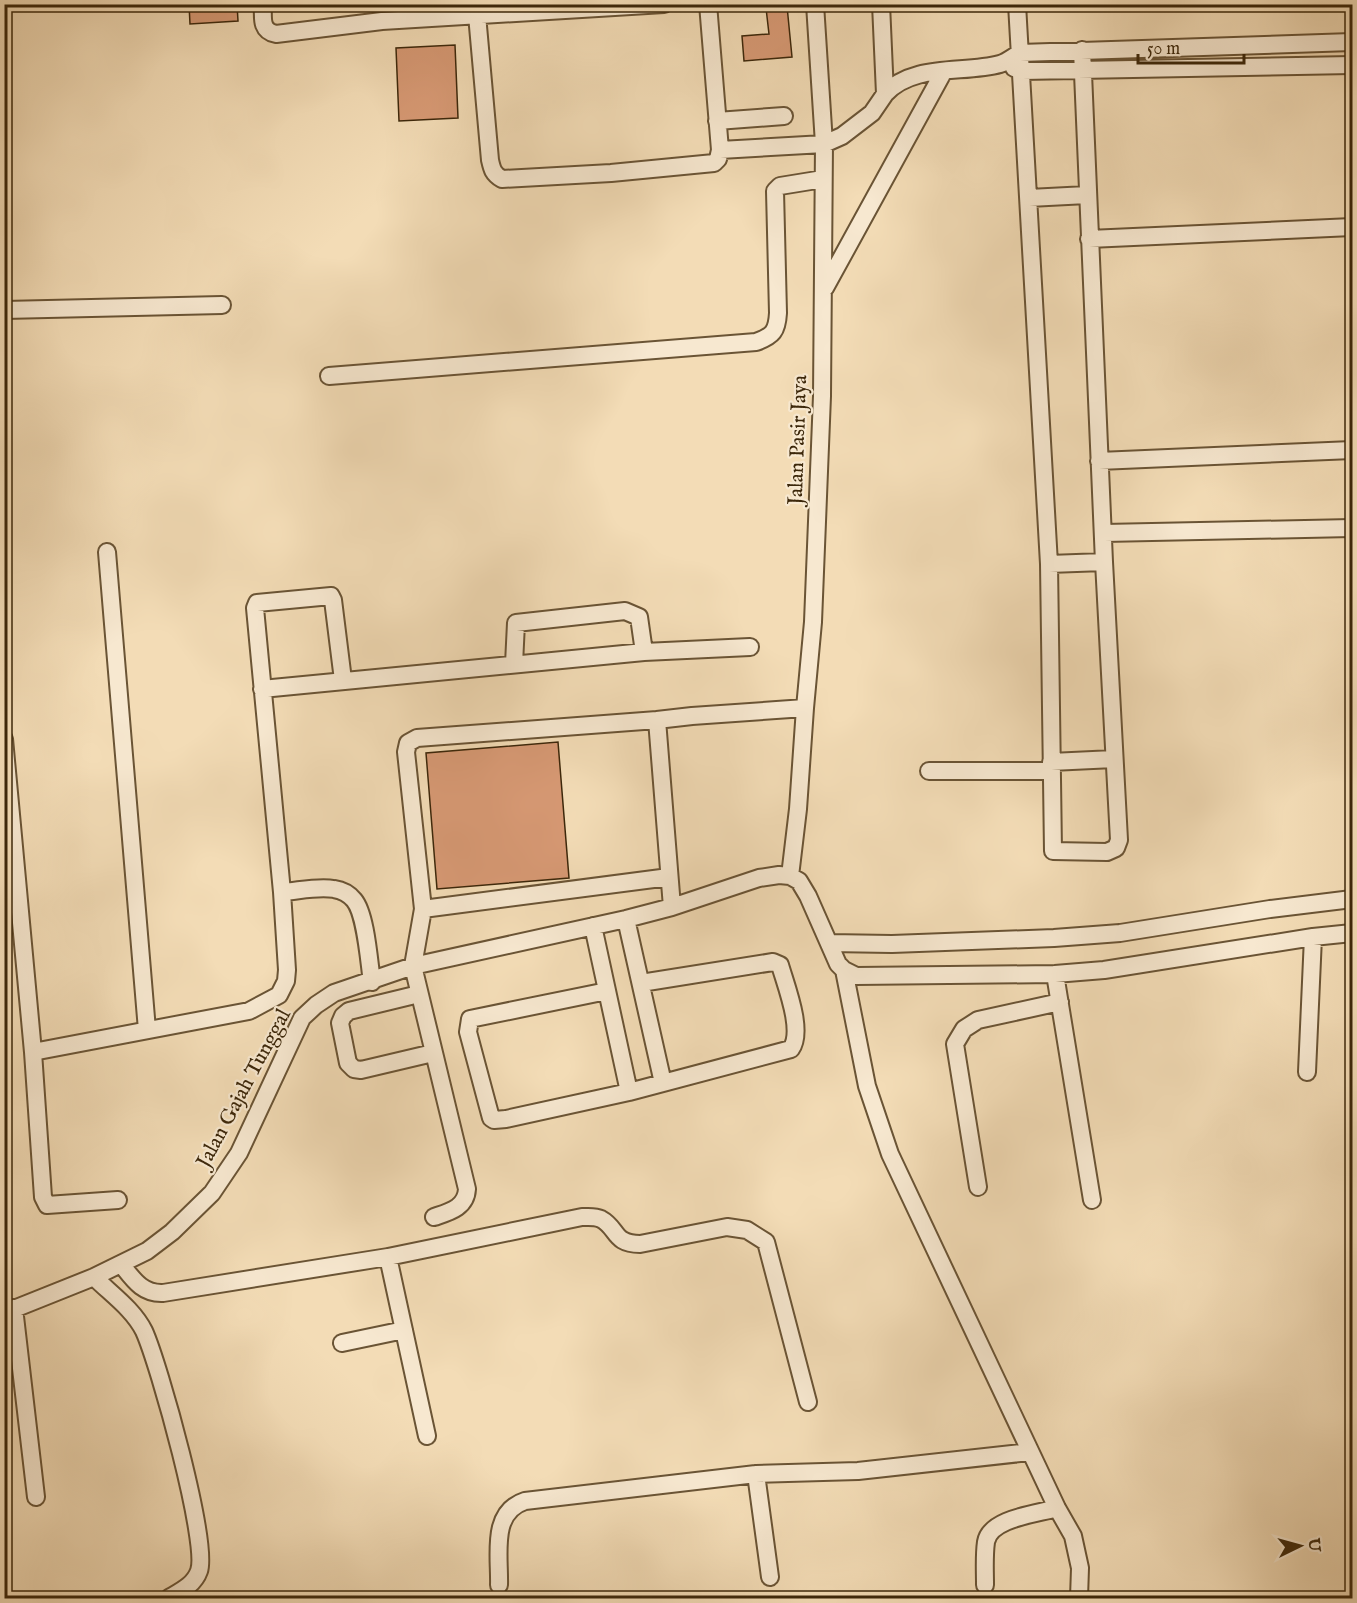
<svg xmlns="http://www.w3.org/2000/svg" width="1357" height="1603" font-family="'IM FELL English',serif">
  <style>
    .building { fill: #d79974; stroke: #3c270a; stroke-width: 1.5 }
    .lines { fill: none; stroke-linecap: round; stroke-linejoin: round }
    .minor-casing { stroke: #6a5435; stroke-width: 20 }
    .minor { stroke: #f7e8d0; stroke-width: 16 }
    .labels { text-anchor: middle; stroke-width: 4.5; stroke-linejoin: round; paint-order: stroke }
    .street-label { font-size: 21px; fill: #3c270a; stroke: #f7e8d0 }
  </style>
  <rect width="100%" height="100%" fill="#f3dcb6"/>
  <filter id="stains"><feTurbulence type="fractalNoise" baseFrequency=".00333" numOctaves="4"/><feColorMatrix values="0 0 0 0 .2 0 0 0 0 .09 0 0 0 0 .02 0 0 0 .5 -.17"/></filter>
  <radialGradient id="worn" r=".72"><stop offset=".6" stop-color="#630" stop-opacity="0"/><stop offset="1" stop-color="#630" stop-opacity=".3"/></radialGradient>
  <path class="building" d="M189,4h48l1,17 -48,3z
    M787,6l5,51 -48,4 -2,-25 27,-2 -3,-26z
    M455,45l3,73 -59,3 -3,-73z
    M558,742l11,136 -132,11 -11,-136z"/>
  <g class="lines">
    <defs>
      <path id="minor" d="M263,4c0,13 -3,27 13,30l106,-13 282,-17
        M708,4l12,146 104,-6 18,-8 30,-23 13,-19 -4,-90
        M1017,4l32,560 4,287 54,1 9,-4 3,-8 -15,-278 -22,-512
        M477,15l13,145c2,9 3,14 12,19l109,-6 103,-10 4,-4 2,-9
        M1014,68l8,3 330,-6
        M885,94c28,-31 78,-20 115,-30 7,-2 14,-8 20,-11l332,-11
        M717,121l67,-5
        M1029,198l58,-3
        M1089,239l263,-12
        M825,288l119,-217
        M4,310l218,-5
        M329,376l427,-34c17,-6 21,-11 22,-29l-3,-122 5,-5 43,-7
        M1099,461l253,-11
        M1104,533l248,-5
        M107,552l40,478
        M1049,564l55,-2
        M514,664l2,-41 109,-12 14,6 5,35
        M262,689l382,-37 106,-5
        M4,739l29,313 10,145 4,8 71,-5
        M1051,762l63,-3
        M929,771h122
        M790,876l8,-67 7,-101 8,-86 9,-226 2,-252 -9,-140
        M282,892c16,-1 36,-6 52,-3 7,1 15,5 20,11 12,14 15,62 18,82
        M672,907l-15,-187 35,-4 113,-8
        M423,909l246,-32
        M626,919l37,164
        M593,926l36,166
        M829,943l63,1 162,-6 66,-5 150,-24 82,-10
        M844,970l23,116 23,68 167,354 16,28 7,32 -1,30
        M1055,974l37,226
        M607,991l-137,28 -2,13 23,86 3,2 12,-1 123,-27 162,-43c13,-18 -5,-63 -11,-84l-7,-3 -132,21
        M419,994l-70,17 -6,5 -3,7 8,40 6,6 7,1 72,-17
        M33,1052l216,-41 30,-16 7,-14 1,-11 -5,-78 -27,-284 2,-5 74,-7 2,4 10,80
        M1307,1072l6,-135
        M978,1187l-23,-143 9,-15 14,-9 82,-18
        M434,1217c15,-5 32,-9 33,-28l-54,-223 10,-57 -17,-157 2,-9 9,-5 240,-18
        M388,1257l39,179
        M121,1264c12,15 21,30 42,29l225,-36 194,-40c6,0 13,-1 19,2 17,9 12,25 39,25l87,-17 20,3 19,12 42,160
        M94,1277c17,17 39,32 50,54 15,33 65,212 55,240 -5,14 -18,20 -30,27
        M14,1308l22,189
        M4,1313l90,-36 53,-26 25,-19 40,-39 27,-40 63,-135 14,-13 18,-12 79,-27 213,-47 46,-12 87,-29 20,-3 11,1 9,5 9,15 30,68 6,6 12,6 199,-2 49,-4 209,-33 39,-4
        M342,1343l62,-13
        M756,1474l14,103
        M499,1585c1,-29 -9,-73 26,-84l231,-27 102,-3 172,-19
        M985,1585c0,-14 -1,-29 1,-43 4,-24 51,-28 71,-34"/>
    </defs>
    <use href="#minor" class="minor-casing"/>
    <use href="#minor" class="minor"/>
  </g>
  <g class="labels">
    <g class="street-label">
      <text transform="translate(797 440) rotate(-88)" y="7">Jalan Pasir Jaya</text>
      <text transform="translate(243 1088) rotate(-62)" y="7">Jalan Gajah Tunggal</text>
    </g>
  </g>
  <rect width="1357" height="1603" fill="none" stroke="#f3dcb6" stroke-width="24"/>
  <rect x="6" y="6" width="1345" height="1591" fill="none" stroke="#3c270a" stroke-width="3"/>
  <rect x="12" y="12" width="1333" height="1579" fill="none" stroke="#3c270a" stroke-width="1.5"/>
  <g transform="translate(1300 1546) rotate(85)" stroke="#f7e8d0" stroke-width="4.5" paint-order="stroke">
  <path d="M0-4.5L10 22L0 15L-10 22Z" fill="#3c270a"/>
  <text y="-9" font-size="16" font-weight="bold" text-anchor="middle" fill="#3c270a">U</text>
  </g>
  <path d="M1138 54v9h106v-9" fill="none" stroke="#3c270a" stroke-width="3"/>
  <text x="1147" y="54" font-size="18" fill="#3c270a" stroke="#f7e8d0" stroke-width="4.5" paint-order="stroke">50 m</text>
  <rect width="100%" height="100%" filter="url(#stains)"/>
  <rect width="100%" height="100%" fill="url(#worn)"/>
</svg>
